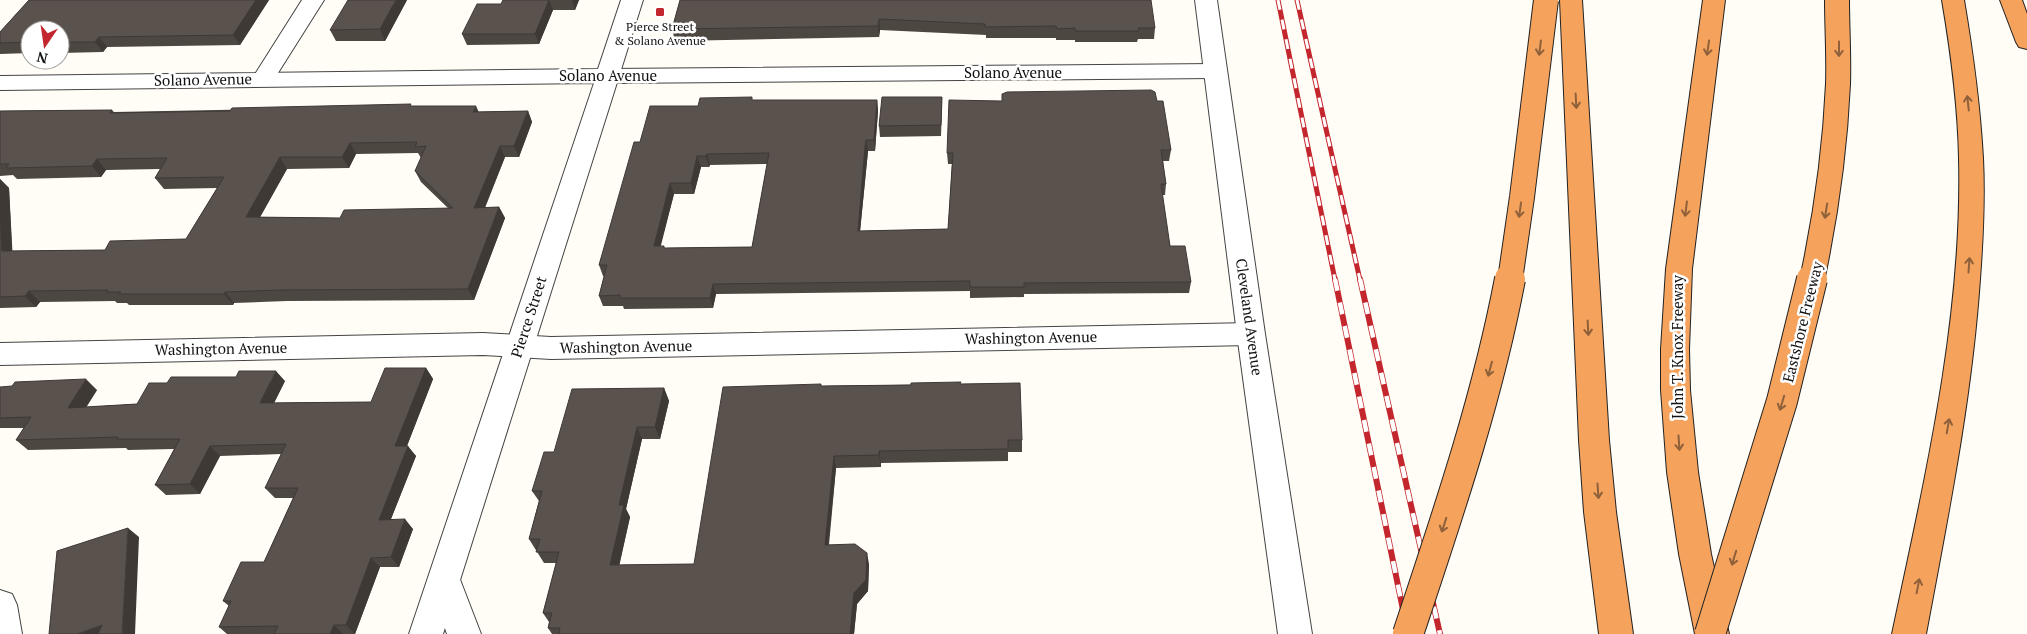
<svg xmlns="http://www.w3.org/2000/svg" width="2027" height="634" font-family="'PT Serif',serif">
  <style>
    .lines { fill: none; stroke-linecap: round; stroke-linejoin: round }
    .minor-casing { stroke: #444; stroke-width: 2 }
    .tertiary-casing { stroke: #444; stroke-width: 2 }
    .motorway-casing { stroke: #222; stroke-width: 2 }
    .minor { fill: #fff; fill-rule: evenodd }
    .tertiary { fill: #fff; fill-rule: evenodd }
    .motorway { fill: #f5a25d; fill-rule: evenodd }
    .rail-far1-casing { stroke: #c4262e; stroke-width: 5 }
    .rail-casing { stroke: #c4262e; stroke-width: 6 }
    .rail-far1 { stroke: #fff; stroke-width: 3; stroke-dasharray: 10; stroke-linecap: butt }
    .rail { stroke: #fff; stroke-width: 4.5; stroke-dasharray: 12; stroke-linecap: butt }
    .motorway-bridge-far1-casing { stroke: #222; stroke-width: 26; stroke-linecap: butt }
    .motorway-bridge-casing { stroke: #222; stroke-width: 32; stroke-linecap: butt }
    .motorway-bridge-far1 { stroke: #f5a25d; stroke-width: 24 }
    .motorway-bridge { stroke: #f5a25d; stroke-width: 30 }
    .wall { fill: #4d4742; fill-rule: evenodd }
    .shaded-wall { fill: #3f3936 }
    .building { fill: #5a524d; stroke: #3f3936; fill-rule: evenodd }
    .oneway { stroke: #8e613b }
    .poi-dot { fill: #c4262e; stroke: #fff; stroke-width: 2 }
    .labels { text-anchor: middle; stroke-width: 5; stroke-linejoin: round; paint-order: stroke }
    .far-poi-label { font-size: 12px; fill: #111; stroke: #fff }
    .street-label { font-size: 15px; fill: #111; stroke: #fff }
  </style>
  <rect width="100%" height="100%" fill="#fffdf5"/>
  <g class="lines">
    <defs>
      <path id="minor" d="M302,0h22l-53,84 -8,2 -8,-2 -3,-5z
        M1215,64l8,2 3,5 -3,5 -8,2 -607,5 -8,-2 -3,-5 3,-5 8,-2z
        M1251,323l10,3 4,8 -4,8 -10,3 -700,14 -68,-4 -483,10v-22l483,-10 68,4z
        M444,565l12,4 25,65h-34l-19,-54 4,-11z
        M0,590l12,4 5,11 5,29h-22z"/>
      <path id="tertiary" d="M621,0h22l-200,634h-34l185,-551 -594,7v-14l598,-7z
        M1195,0h22l48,334 47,300h-34l-41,-300z"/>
      <path id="motorway" d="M1560,0h22l27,440 7,72 17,122h-34l-15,-122 -5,-72z
        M1703,0h22l-33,269 -3,80 1,41 8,82 13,82 18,80h-34l-16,-80 -12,-82 -6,-82v-41l5,-80z
        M1942,0h22c9,53 16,104 19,158 2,40 0,81 -3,121 -8,119 -32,237 -54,355h-34c33,-156 71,-316 67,-476 -1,-53 -8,-105 -17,-158z
        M2000,0h22l5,14v35l-8,-2 -3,-5z"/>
    </defs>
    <use href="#minor" class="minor-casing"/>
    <use href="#tertiary" class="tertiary-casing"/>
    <use href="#motorway" class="motorway-casing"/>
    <use href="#minor" class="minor"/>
    <use href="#tertiary" class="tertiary"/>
    <use href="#motorway" class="motorway"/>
    <defs>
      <path id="rail-far1" d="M1278,0l57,280
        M1297,0l63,280"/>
      <path id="rail" d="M1335,279l73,355
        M1360,279l80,355"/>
    </defs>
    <use href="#rail-far1" class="rail-far1-casing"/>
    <use href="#rail" class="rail-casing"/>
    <use href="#rail-far1" class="rail-far1"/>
    <use href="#rail" class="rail"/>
    <defs>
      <path id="motorway-bridge-far1" d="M1510,280l12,-83 24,-197
        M1812,280c14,-65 23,-130 26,-196 1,-28 -1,-56 -1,-84"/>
      <path id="motorway-bridge" d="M1408,634c39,-117 79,-234 102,-355
        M1710,634l72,-233 30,-122"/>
    </defs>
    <use href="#motorway-bridge-far1" class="motorway-bridge-far1-casing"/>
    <use href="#motorway-bridge" class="motorway-bridge-casing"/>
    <use href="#motorway-bridge-far1" class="motorway-bridge-far1"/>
    <use href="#motorway-bridge" class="motorway-bridge"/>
  </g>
  <path class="wall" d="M29,0h240l-29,45 -133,2 -4,5 -43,1v-23h-30v23l-30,1v-22z
    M407,0l-22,41h-49l-6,-11z
    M503,0h76l-4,10h-22l-14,34 -72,1 -5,-11 39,-30z
    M680,0l475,28 -1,11h-16l-1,3h-62v-2h-19v-2h-70v-3l-106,-5 -1,7 -204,4 -3,-12z
    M942,97v11l-1,28 -61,1 -1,-11z
    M753,100h124l1,11 -3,40h-7l-8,80 88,-2 4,-65h-4l-1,-11 55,-52h155l14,49 -2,11h-6l3,23 -1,11h-3l8,51 21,36 -2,11 -165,1v3l-54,1v-7l-254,3 -3,14 -89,1 -1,-3h-20l-4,-10 5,-20h-1l-4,-11 41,-123 58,-36zM767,164l-15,83 -87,1 -5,-2 14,-52h20l7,-27h8l1,-2z
    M412,106l67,6 49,-1 4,11 -13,35h-14l-20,51 14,-1 6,11 -31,82 -187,1 -53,2 -1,2h-104l-2,-2h-10l-2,-2 -75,1 -4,5 -36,1v-129l9,9 3,63 93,-1 81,-11 31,-51 -53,1 -9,-11 5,-9 -54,1 -5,7 -84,2 -4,-4 -13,1v-65l112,-1 2,2zM418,153l3,5 -6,13 6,11 27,26 -108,10 -80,-1 27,-48 62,-1 7,-14z
    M426,368l7,11 -26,67 9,10 -25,63 22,10 -14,38h-19l-25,67h-128l-8,-7 10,-21 -6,-5 41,-39 29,-64h-18l-10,-10 16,-34 -61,2 -20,38 -34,1 -11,-10 19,-36 -46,1 -2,-2 -98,2 -12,-10 8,-12h-24v-41l97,3 -11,17 51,-3 148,-23 -11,22 97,-1z
    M821,384v2l140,-2 61,56v12h-14v9l-127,2v4l-45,1 -7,77 40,19 -1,27 -11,13 -3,30h-302l-4,-6 1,-6 -6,-9 13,-50h-12l-15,-24 10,-38 -7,-10 22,-39 110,-64 5,13 -9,38h-18l-16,70 4,8 -11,48 75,-1z"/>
  <path class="shaded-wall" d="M256,0h13l-29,45 -7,-10z
    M396,0h11l-22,41 -5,-12z
    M549,0l4,10 -14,34 -4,-10z
    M572,0h7l-4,10z
    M879,19l1,11 -1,7 -1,-11z
    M99,37l8,10 -4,5 -8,-10z
    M877,100l1,11 -3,40 -1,-11z
    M476,106l5,11 -8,-5z
    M528,111l4,11 -13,35 -5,-11z
    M866,140l2,11 -9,91 -1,-11z
    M350,143l6,11 -7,14 -7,-11z
    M500,146l5,11 -25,62 -6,-11z
    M707,154l3,11 -1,2 -3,-11z
    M697,156l4,11 -7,27 -3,-11z
    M280,157l7,12 -33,59 -8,-11z
    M97,159l9,11 -5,7 -9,-11z
    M0,179l9,9 4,74 -11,-11 -2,-44z
    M670,183l4,11 -16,63 -4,-11z
    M499,207l6,11 -31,82 -6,-11z
    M713,284l3,10 -3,14 -3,-10z
    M29,291l11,11 -4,5 -11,-11z
    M225,292l9,11 -1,2 -9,-11z
    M426,368l7,11 -30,77 -8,-10z
    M276,371l9,10 -16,32 -9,-10z
    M86,379l11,11 -18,29 -11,-11z
    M664,388l5,13 -9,38 -5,-12z
    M637,427l5,12 -16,70 4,8 -13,59 -7,-11 9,-60z
    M210,446l10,10 -20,38 -10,-10z
    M408,446l8,10 -29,73 -8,-9z
    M879,451l2,12v4l-2,-12z
    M834,456l2,12 -9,88 -2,-11z
    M405,519l8,10 -14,38 -8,-10z
    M128,528l11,9 -4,97h-13z
    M867,553l2,11 -1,27 -11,13 -3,30h-4l4,-41z
    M371,558l9,9 -25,67 -9,-9z
    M102,625l13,9h-38z
    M334,625l9,9h-13z"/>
  <path class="building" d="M29,0h227l-23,35 -134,2 -4,5h-35v-12h-30v12l-30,1v-11z
    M348,0h48l-16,29 -50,1z
    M503,0h46l-14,34h-73l15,-30h24z
    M680,0h471l4,28h-17l1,3h-64v-3l-18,1 -1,-3 -71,1v-3l-106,-5 -1,7 -206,3z
    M1151,90l4,2 2,9h6l8,49h-10l5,34h-5l9,62h15l6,36 -167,1v4h-54v-6l-257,3 -3,14h-90v-3l-21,1 8,-31h-8l35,-123h6l10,-36h48l2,-8 52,-1v3h125l-3,40h-8l-1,7 -7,84 90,-2 5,-76h-6l2,-53 53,1v-7l5,-2zM769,153l-17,94 -88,1v-2h-10l16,-63h21l6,-27h9l1,-2z
    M882,97h60l-1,28 -62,1z
    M411,104l-1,2h66l-3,6 55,-1 -14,35h-14l-26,62 25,-1 -31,82 -189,1 -54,2 -1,2h-105l2,-2h-14l1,-2 -79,1 -4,5 -25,1v-90l2,44 103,-1 5,-9 76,-2 38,-62 -69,1 12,-20 -70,1 -5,7 -86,2 3,-4h-9v-53l112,-1 -2,3 120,-2 2,-3zM417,142l-2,5 11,-1 -11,25 38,37 -109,2 -4,8 -94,-1 34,-60h62l8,-14z
    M385,368h41l-31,78h13l-29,74 26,-1 -14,38 -20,1 -25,67h-12l-4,9h-56l4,-8 -59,1 12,-26h-8l18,-39h23l34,-74h-33l21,-44 -76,2 -20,38 -35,1 25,-46h-63l1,-2 -102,3 15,-23 -31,1v-31l12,-1 3,-4 71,-3 -18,29 69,-4 12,-21h18l4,-6h65l3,-6h37l-16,32 111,-1z
    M961,382l-1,2 60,-1 2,57h-14v9l-129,2v4l-45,1 -9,89 30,-1 12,9 -1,27 -12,13 -4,41h-291l1,-6h-12l4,-15h-9l16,-61h-23l4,-13h-11l13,-48h-10l12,-39h10l18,-63 92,-1 -9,39h-18l-18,78h5l-14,60 84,-1 29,-177 98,-3v2l90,-1v-2z
    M128,528l-6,106h-24l4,-9 -25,9h-28l8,-83z"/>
  <defs><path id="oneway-shaft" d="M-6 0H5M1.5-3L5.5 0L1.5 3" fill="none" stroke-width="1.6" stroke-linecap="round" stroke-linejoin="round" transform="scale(1.25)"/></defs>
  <g class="oneway">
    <use href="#oneway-shaft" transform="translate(1540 48) rotate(97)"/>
    <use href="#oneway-shaft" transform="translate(1708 48) rotate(98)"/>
    <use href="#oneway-shaft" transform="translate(1839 49) rotate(90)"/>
    <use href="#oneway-shaft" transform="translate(1576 101) rotate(87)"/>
    <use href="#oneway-shaft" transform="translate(1968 103) rotate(-96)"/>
    <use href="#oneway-shaft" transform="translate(1686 209) rotate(97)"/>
    <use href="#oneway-shaft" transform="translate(1520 210) rotate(98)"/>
    <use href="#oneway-shaft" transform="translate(1826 211) rotate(99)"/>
    <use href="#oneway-shaft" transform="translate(1969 265) rotate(-86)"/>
    <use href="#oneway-shaft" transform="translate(1588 328) rotate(87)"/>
    <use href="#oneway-shaft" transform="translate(1490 369) rotate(105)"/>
    <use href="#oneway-shaft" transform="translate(1782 403) rotate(107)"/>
    <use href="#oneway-shaft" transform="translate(1948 426) rotate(-80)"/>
    <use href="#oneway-shaft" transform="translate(1679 443) rotate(86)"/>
    <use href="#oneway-shaft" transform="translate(1598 491) rotate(86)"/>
    <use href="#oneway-shaft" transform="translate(1444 525) rotate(108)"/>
    <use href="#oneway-shaft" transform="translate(1734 558) rotate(107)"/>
    <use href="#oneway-shaft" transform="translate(1918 586) rotate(-79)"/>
  </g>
  <rect class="poi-dot" x="655" y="7" width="10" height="10" rx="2.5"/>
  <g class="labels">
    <g class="far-poi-label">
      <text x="660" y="31">Pierce Street<tspan x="660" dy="14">&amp; Solano Avenue</tspan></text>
    </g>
    <g class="street-label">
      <text x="1013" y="78">Solano Avenue</text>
      <text x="608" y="81">Solano Avenue</text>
      <text transform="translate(203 80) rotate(-1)" y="5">Solano Avenue</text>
      <text transform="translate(529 317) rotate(-72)" y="5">Pierce Street</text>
      <text transform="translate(1249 317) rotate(82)" y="5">Cleveland Avenue</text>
      <text transform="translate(1803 322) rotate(-76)" y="5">Eastshore Freeway</text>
      <text transform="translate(1031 338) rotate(-1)" y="5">Washington Avenue</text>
      <text transform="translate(626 347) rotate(-1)" y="5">Washington Avenue</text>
      <text transform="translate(1678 347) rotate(-90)" y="5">John T. Knox Freeway</text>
      <text transform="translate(221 349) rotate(-1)" y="5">Washington Avenue</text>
    </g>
  </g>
  <g transform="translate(45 45) rotate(193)"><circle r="24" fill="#ffffff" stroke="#a0a0a0"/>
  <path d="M0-4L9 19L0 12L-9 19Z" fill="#c4262e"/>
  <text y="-8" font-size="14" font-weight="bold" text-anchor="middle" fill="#111111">N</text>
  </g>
</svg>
